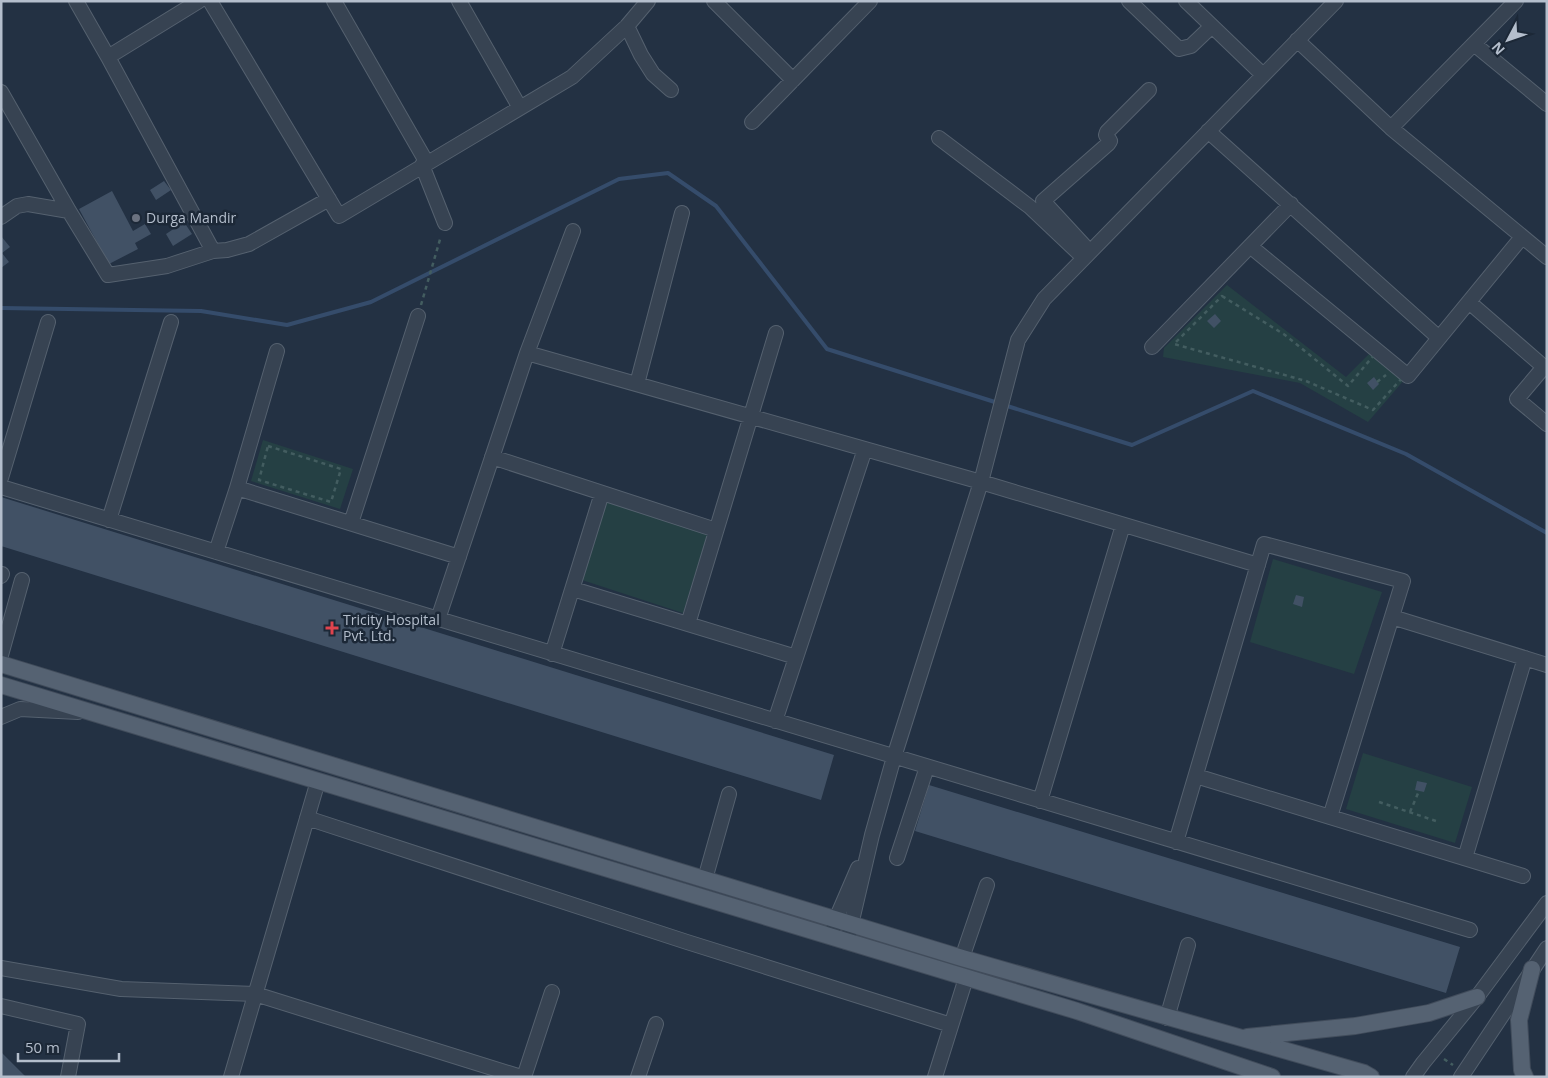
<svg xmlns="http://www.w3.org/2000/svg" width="1548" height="1078" font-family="'Open Sans',sans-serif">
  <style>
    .green { fill: #254044 }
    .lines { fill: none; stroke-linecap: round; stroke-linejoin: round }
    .stream { stroke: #354c6b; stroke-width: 4 }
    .building { fill: #415165 }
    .minor-casing { stroke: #55616f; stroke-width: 16 }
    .major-casing { stroke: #414c5b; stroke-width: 18 }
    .path { stroke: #435d60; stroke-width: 2.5; stroke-dasharray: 4 4; stroke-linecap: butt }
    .minor { stroke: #374352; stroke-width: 14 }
    .major { stroke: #556272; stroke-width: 16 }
    .worship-dot { fill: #6b7280; stroke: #1c2837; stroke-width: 2 }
    .health-dot { fill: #e0444e; stroke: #1c2837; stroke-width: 2 }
    .labels { text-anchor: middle; stroke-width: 5; stroke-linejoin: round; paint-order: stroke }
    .poi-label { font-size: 14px; fill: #b4becc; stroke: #1c2837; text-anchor: start }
  </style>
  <rect width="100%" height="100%" fill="#233143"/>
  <path class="green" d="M1227,285l119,92 26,-26 33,28 -37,43 -68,-39 -137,-26 1,-9z
    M263,440l90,29 -13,40 -89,-28z
    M607,501l101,32 -25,80 -101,-33z
    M1273,559l109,33 -28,82 -104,-32z
    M1363,753l109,34 -17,56 -109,-34z"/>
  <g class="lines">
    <path class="stream" d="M1,308l200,3 86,14 84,-23 248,-123 49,-6 48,33 111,143 171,54
      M1004,405l128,40 121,-54 153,63 141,79"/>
  </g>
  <path class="building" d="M164,181l7,9 -15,10 -6,-10z
    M112,191l21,40 12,-7 6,10 -16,9 3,6 -29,15 -30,-55z
    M184,222l8,12 -19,12 -7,-12z
    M1,236l9,11 -8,6 7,9 -8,6z
    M1215,314l6,7 -7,7 -7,-7z
    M1374,377l5,7 -6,6 -6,-7z
    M1,497l833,258 -13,45 -820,-254z
    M1296,595l8,2 -2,10 -9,-3z
    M1417,781l10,2 -3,9 -9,-2z
    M929,785l531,162 -14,46 -531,-162z
    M1,1052l25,25h-25z"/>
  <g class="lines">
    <defs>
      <path id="minor" d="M210,1l129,215 233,-139 55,-51 21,-25
        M334,1l93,162
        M459,1l61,107
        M714,1l79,79
        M1129,1l50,48 12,-3 21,-20
        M1186,1l77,74
        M627,26l14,29 12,19 18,16
        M1297,40l94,88 156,129
        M1474,44l73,60
        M108,57l91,-56
        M1,92l68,119 39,64 59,-9 46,-15 -105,-194 -32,-56
        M752,122l118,-121
        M1391,128l125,-127
        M1208,131l231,207
        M939,138l91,69 54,51
        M422,165l23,58
        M1,217l16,-11 11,-2 41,7
        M1250,246l158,130 114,-139
        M213,251l14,-1 22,-6 80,-45
        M1090,252l-47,-51 65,-57 2,-3 -4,-6 1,-3 42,-42
        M1469,302l75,65 -27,32 30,25
        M1152,347l139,-143
        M527,353l454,129 277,83
        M637,384l45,-171
        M492,457l224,73
        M1,478l47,-156
        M1,487l1469,443
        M237,488l222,69
        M109,520l62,-198
        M351,523l67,-207
        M216,552l21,-64 40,-137
        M1,576l1,-2
        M573,589l223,68
        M1392,617l155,48
        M438,619l89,-266 46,-122
        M688,624l88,-291
        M552,654l50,-161
        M1,655l21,-75
        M1,717l19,-8 58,3
        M775,721l90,-272
        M1196,776l327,100
        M1040,801l83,-276
        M307,818l380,124 264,83
        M1176,842l88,-298 139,37 -73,236
        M897,858l30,-91
        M1465,858l60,-200
        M705,879l24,-85
        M831,937l5,-18 22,-51
        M847,942l25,-107 22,-78 87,-275 37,-142 26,-41 292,-298
        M962,958l25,-73
        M1,968l120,21 134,5 266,83
        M1,1006l77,18 -10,53
        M1167,1018l21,-73
        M231,1077l87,-296
        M524,1077l28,-85
        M638,1077l18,-53
        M935,1077l31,-99
        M1413,1077l10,-14 54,-66 70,-94
        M1461,1077l86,-129"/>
      <path id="major" d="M1,664l961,294 402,115 7,4
        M1,685l1076,326 195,66
        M1247,1037l108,-11 74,-13 48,-16
        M1525,1077l-3,-7 -3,-50 13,-51"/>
    </defs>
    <use href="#minor" class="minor-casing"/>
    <use href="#major" class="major-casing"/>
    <path class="path" d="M1222,296l63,39 63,51 26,-31 28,23 -29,32 -67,-29 -132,-37z
      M421,305l20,-69
      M1377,382l9,-7
      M268,446l73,23 -10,33 -72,-22z
      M1379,802l57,19
      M1410,812l9,-21
      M1444,1059l9,6"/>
    <use href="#minor" class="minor"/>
    <use href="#major" class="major"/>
  </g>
  <circle class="worship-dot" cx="136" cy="218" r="5"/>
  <path class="health-dot" d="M329.5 620.5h5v5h5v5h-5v5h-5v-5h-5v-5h5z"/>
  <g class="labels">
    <g class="poi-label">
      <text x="146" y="223">Durga Mandir</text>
      <text x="343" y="625">Tricity Hospital<tspan x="343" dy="16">Pvt. Ltd.</tspan></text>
    </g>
  </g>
  <rect width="1548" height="1078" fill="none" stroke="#b4becc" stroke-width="5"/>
  <g transform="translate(1508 40) rotate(229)" stroke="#1c2837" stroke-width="4" paint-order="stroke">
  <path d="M0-4L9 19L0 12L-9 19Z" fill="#b4becc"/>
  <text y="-8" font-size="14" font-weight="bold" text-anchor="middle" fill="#b4becc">N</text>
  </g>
  <path d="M18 1053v8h101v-8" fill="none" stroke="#b4becc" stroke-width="2.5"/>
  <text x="25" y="1053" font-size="15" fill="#b4becc" stroke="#1c2837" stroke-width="4" paint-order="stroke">50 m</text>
</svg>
